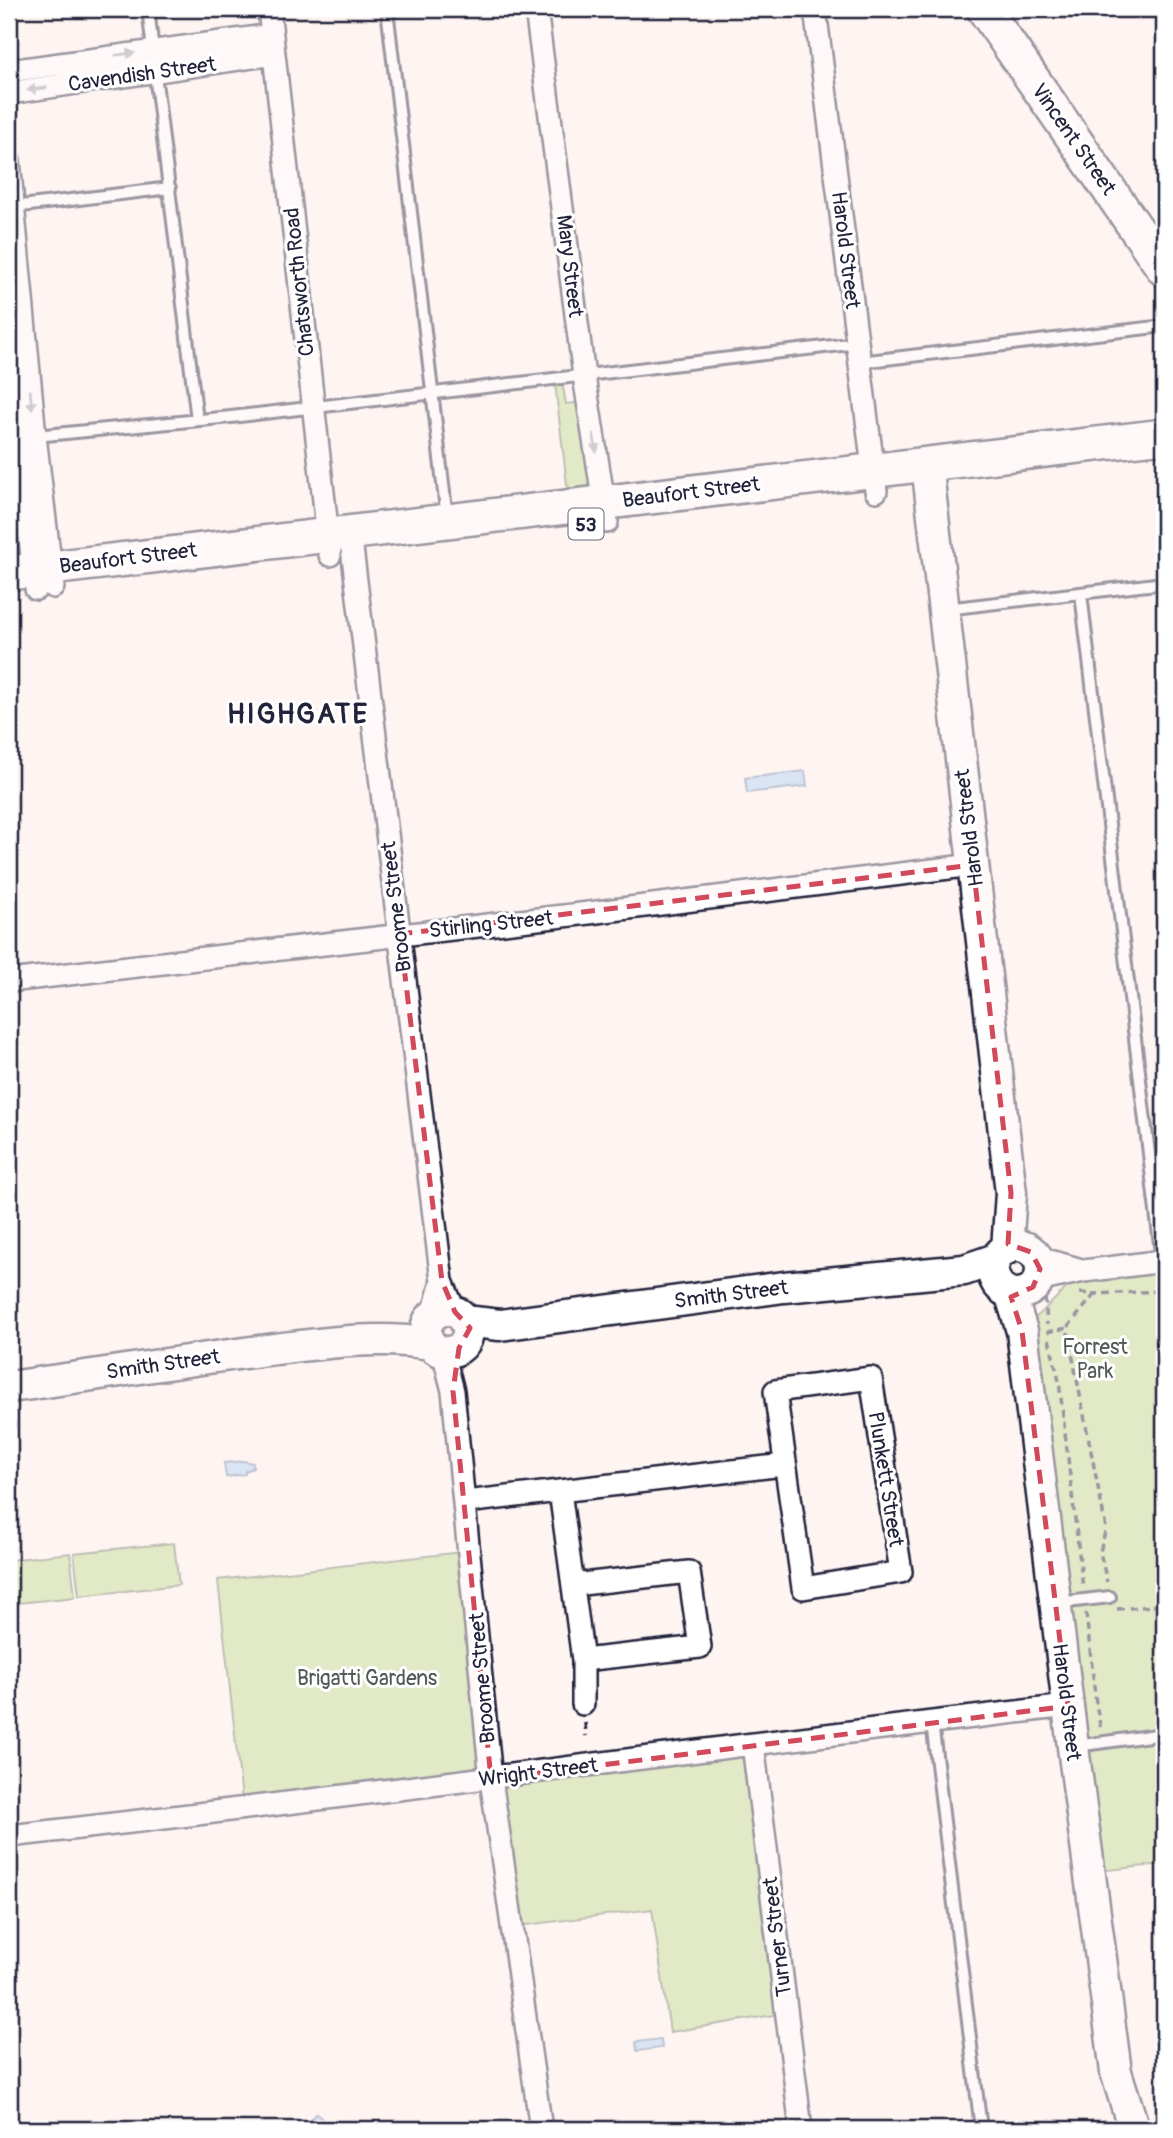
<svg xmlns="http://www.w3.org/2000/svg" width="1173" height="2138" font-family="Pangolin,sans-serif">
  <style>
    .green { fill: #c0dc93; stroke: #717f67; stroke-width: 2 }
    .water { fill: #add1f6; stroke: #758bab; stroke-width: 2 }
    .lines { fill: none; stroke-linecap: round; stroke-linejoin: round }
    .lane-casing { stroke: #22223b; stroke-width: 16 }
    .street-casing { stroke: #22223b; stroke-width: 26 }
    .secondary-casing { stroke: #22223b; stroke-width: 35 }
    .primary-casing { stroke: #22223b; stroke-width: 38 }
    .path { stroke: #22223b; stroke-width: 3.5; stroke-dasharray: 7 5; stroke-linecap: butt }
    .lane { stroke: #fff; stroke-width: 10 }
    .street { stroke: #fff; stroke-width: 21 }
    .secondary { stroke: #fff; stroke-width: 30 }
    .primary { stroke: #fff; stroke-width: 33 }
    .oneway { fill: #9c9ca7 }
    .marked { fill: none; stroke: #d1495b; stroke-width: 5; stroke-dasharray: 14 9; stroke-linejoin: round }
    .labels { text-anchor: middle; stroke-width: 6; stroke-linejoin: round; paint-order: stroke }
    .shield { fill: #fff; stroke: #646476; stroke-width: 2 }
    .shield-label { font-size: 19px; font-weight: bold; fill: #22223b }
    .street-label { font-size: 21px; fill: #22223b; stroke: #fff }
    .park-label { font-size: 21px; fill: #515a55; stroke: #fff }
    .district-label { font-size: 28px; font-weight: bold; letter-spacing: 2px; fill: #22223b; stroke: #fff }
  </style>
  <rect width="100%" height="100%" fill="#fef4f2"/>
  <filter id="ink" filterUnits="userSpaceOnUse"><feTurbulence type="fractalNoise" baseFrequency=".0143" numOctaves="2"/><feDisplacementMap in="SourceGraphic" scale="14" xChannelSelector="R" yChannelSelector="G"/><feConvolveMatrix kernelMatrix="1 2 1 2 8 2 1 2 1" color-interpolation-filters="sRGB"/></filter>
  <g filter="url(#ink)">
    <path class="green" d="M562,382l4,22 17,-2 15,86 -26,3 -5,-6 -12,-102z
      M1164,1261v603l-75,8 -67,-541 62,-60z
      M174,1543l5,42 -100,11 -5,-43z
      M470,1551l22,228 261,-35 33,269 -116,19 -18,-123 -141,18 -20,-148 -248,29 -25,-228z
      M70,1553l5,44 -66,7v-44z"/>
    <path class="water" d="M805,771l2,15 -60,7 -2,-15z
      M244,1461l9,2v5l-8,3v3l-19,3 -2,-14z
      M661,2039l1,9 -25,3 -1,-9z
      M316,2113l8,8 1,8h-15l1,-10z"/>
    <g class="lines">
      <defs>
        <path id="lane" d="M148,9l5,41
          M387,9l60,509
          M1158,9l6,8
          M155,73l42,347
          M13,207l157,-19
          M860,362l304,-36
          M35,436l196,-19 627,-74
          M1081,594l81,667
          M946,609l218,-26
          M1058,1603l52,-6
          M932,1722l49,407
          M1076,1746l88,-12"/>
        <path id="street" d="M269,9l61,546
          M536,9l48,367 23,146
          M815,9l61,482
          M9,71l263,-36
          M9,93l265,-39
          M9,161l26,275 18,151
          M9,367l27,222
          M350,532l92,749 13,31
          M9,981l580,-68 384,-48
          M1036,1257l46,13
          M1037,1281l47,-10 80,-10
          M433,1315l9,-34
          M443,1352l10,39 38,388 50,350
          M871,1378l30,194 -98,16 -28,-197z
          M560,1491l23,169v44
          M465,1502l319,-37
          M573,1585l116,-13 11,75 -117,13
          M753,1744l48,385
          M9,1836c353,-39 705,-90 1059,-130"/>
        <path id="secondary" d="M927,464l84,729 -4,56
          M993 1270a24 24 0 1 1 48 0a24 24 0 1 1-48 0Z
          M1010,1293l12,38 51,416 43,325 18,57
          M426 1331a21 21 0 1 1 42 0a21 21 0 1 1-42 0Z
          M465,1321l35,4 284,-38 180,-17 32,-11
          M9,1387c89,-12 177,-27 266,-38 51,-6 104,-14 155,-5"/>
        <path id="primary" d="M984,9l180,260
          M9,573l1155,-137"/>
      </defs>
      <use href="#lane" class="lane-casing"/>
      <use href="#street" class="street-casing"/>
      <use href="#secondary" class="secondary-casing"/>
      <use href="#primary" class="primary-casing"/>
      <path class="path" d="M1080,1293l15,1 69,-3
        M1095,1294l-28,34 39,200 -6,24 7,30
        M1045,1298l2,27
        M1047,1332l20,-4
        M1049,1339l10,42 24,207
        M1117,1609l47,-4
        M1086,1613l10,91 5,26
        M585,1723l1,13"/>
      <use href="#lane" class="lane"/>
      <use href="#street" class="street"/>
      <use href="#secondary" class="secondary"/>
      <use href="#primary" class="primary"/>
    </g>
    <defs><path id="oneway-solid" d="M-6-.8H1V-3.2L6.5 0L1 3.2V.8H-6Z" transform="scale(1.75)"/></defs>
    <g class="oneway">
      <use href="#oneway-solid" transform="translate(125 54) rotate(-8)"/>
      <use href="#oneway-solid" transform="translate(37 89) rotate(172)"/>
      <use href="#oneway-solid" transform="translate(31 400) rotate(85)"/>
      <use href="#oneway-solid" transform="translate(595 443) rotate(81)"/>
    </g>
  </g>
  <path d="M0 0H1173V2138H0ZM973,865l38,328 -3,51 23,8 9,17 -7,18 -22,10 11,34 46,375 -577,73 -38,-388 6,-43 11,-20 -15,-16 -13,-31 -42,-347z" fill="#fef4f2" fill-opacity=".55" fill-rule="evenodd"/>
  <path class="marked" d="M973,865l38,328 -3,51 23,8 9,17 -7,18 -22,10 11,34 46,375 -577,73 -38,-388 6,-43 11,-20 -15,-16 -13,-31 -42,-347z"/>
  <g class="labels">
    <rect class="shield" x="568.5" y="508.5" width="35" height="31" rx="5"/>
    <g class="shield-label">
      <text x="586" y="531">53</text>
    </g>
    <g class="street-label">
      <text transform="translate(142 74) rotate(-8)" y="7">Cavendish Street</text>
      <text transform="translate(1074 139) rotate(55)" y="7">Vincent Street</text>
      <text transform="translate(846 250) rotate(83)" y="7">Harold Street</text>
      <text transform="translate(570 266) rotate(83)" y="7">Mary Street</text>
      <text transform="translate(299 282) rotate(-96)" y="7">Chatsworth Road</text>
      <text transform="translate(691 492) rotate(-7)" y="7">Beaufort Street</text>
      <text transform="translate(128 558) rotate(-7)" y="7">Beaufort Street</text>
      <text transform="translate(969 828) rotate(-97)" y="7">Harold Street</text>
      <text transform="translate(396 907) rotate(-97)" y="7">Broome Street</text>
      <text transform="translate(491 924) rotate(-6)" y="7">Stirling Street</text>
      <text transform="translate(731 1294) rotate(-7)" y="7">Smith Street</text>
      <text transform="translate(163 1364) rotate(-8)" y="7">Smith Street</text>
      <text transform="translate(886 1479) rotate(81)" y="7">Plunkett Street</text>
      <text transform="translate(482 1678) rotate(-95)" y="7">Broome Street</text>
      <text transform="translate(1067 1702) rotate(83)" y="7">Harold Street</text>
      <text transform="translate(538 1772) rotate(-7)" y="7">Wright Street</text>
      <text transform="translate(777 1937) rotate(-97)" y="7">Turner Street</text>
    </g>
    <g class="park-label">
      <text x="1095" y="1354">Forrest<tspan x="1095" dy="24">Park</tspan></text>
      <text x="367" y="1685">Brigatti Gardens</text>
    </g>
    <g class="district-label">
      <text x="298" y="723">HIGHGATE</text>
    </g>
  </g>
  <rect width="1173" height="2138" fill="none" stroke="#fff" stroke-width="35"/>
  <rect x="18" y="18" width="1138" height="2103" fill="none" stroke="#22223b" stroke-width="2.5" filter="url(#ink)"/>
</svg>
